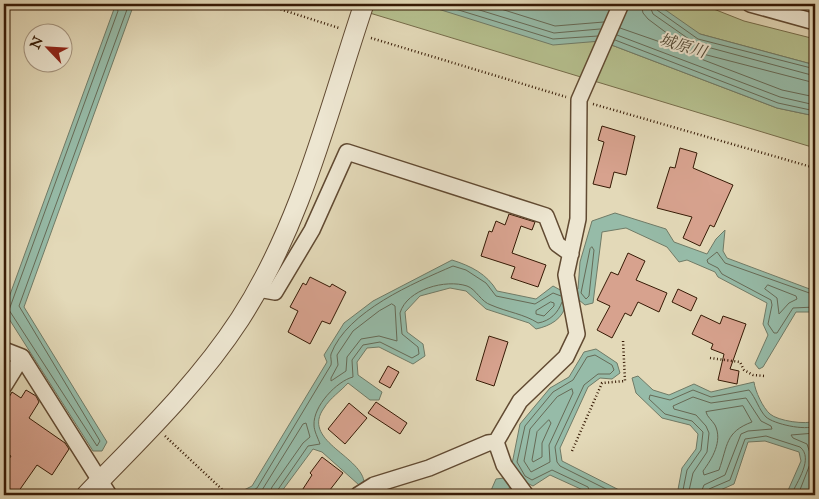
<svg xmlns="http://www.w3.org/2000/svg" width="819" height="499" font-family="'IM FELL Great Primer','Noto Serif JP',serif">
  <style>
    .green { fill: #b5bf8e; stroke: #766c4a }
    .water { fill: #96bba8; stroke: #707b67 }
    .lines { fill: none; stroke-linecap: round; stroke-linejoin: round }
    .shore { stroke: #666a56; stroke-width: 1 }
    .building { fill: #d7a28e; stroke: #361a05 }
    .minor-casing { stroke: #614a32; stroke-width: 18 }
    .tertiary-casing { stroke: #614a32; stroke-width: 21 }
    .path { stroke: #361a05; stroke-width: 2.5; stroke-dasharray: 1 2.5; stroke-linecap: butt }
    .minor { stroke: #ede6d1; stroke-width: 15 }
    .tertiary { stroke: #ede6d1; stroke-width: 19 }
    .labels { text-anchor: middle; stroke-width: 4; stroke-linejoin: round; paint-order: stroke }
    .water-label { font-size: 16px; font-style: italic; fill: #534a36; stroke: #ede6d1 }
  </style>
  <rect width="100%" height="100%" fill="#e3d9b8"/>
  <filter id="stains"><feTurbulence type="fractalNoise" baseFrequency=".004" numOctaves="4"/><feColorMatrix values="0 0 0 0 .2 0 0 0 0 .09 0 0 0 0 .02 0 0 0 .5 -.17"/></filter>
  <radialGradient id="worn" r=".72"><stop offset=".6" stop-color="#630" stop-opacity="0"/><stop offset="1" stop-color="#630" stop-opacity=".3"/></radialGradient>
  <path class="green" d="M340,4h130l131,37 176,67 38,8v32z
    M615,4h86l43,17 71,18v26l-115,-31z"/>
  <path class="water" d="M100,4h34l-110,303 83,135 -5,9h-9l-89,-140 110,-302z
    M422,4h235l43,30 115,31v51l-38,-8 -176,-67 -48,4z
    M615,213l51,16 8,13 33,12 9,-15 9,-9 -2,21 4,7 88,33v21h-19l-33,55 -4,2 -4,-5 13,-29 -5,-11 4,-21 -49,-26 -3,-5 -28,-12 -8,2 -12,-15 -41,-19 -24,4 -9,71 -8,2 -6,-5 -13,4c-3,15 -16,22 -30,25l-7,-6 -43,-14 -20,-18 -16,-3 -30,8 -15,16 2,20 16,12 2,12 -12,8 -34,-17 -12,1 -10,14 1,13 24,17 -3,8h-9l-22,-17c-7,8 -18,15 -24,25 -23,32 35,47 40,73l-5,4 -37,-33 -9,-3 -34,46h-45l18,-9 75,-124 -3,-7 20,-32 29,-22 79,-41c19,6 35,14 45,31l39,8 17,-13 11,6 14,-3 2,-27 12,-41z
    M596,349l21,14 3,10 -8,6 -12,-1 -12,9 -28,61 2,13 67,34h-42l-2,-4 -35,-16 -17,11 -12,-6 -9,-16 8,-40 30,-36 19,-11 15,-25z
    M638,376l15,14 16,5 25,-11 17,8 43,-10c1,9 9,26 16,32 8,7 36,11 45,7v74h-29l15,-34 -2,-9 -34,-11 -17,1 -14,42 -25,11h-32l5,-27 14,-19 2,-15 -8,-9 -28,-7 -26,-25 -4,-15z
    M504,478l6,6 -2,11h-19l7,-16z"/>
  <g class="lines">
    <path class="shore" d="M116,4l2,7 -109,299 88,136 3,-5 -81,-135 110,-302
      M439,4l114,35 45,-3
      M460,4l94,29 46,-4
      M485,4l70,22 49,-4
      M649,4l4,10 43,30 119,32
      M655,4l2,6 41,29 117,30
      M620,28l69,24 -1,-3 -40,-30 -5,-6 -2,-9
      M617,35l163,62 35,8
      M615,40l163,63 37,8
      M815,83l-112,-29 -3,2 1,3 81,31 33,7
      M592,247l2,3 -5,46 -3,3 -5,-6 9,-44z
      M768,285l28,11 1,3 -8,4 -10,11 -2,-16 -12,-9z
      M815,295l-90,-32 -8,-11 -10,8 1,3 10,5 4,6 49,26 1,5 -4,19 6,9h3l16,-25 22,-1
      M551,302l3,1v3l-10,10 -8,-2v-3z
      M392,304l3,2 2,35 -18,-5 -18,3 -14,18 -1,14 -15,10v-3l7,-13 -1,-10 16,-24 26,-20z
      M572,389l1,4 -24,52 1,17 -19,10 -7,-11 6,-32 27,-32z
      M743,406l9,16c-27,10 -24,23 -33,48l-15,5 -1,-4c9,-12 20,-30 12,-46 -3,-5 -8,-8 -9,-13z
      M549,420l2,3 -9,20v14l-9,5 -1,-2 5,-28z
      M245,495l12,-7 74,-123c1,-4 -1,-8 0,-11 16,-43 83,-71 122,-88l13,4 20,13 10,13 39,8 18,-11 8,3
      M259,495l44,-71 3,-1 4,14 -7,6 -31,44 -3,8
      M276,495l1,-4 31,-45 12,-2c-2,-6 -6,-13 -6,-19 -1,-19 23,-44 39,-48l-1,-17 11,-15 17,-3 32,16 7,-4 -1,-7 -16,-13 -2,-21c7,-24 46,-34 67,-27 9,3 14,16 24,19 16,7 33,9 47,18 12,-2 20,-10 24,-21
      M591,495l-3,-8 -36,-17 -20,10 -7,-4 -8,-14 8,-36 28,-34 20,-12 14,-23 8,-2 17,10 2,5 -4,4h-12l-14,11 -29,62 2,15 3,4 58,29
      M682,495l5,-25 14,-20 2,-18 -11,-11 -27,-7 -16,-15 1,-4 20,5 23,-10 18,7 38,-7c7,8 10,20 17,27 8,7 39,14 49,9
      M688,495l5,-22 14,-21 2,-19 -3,-7 -10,-11 -22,-6 -1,-3 20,-9 18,6 35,-5 15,23 10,5 1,3 -24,2 -7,3 -16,41 -21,10 -4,10
      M706,495l3,-6 21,-9 15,-41 21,-3 34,11c14,11 -3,35 -9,48
      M798,495l14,-36 -5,-15 -14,-6 -2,-3 24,-2"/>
  </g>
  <path class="building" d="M602,126l33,10 -9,39 -12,-3 -4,16 -17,-4 11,-42 -6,-2z
    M680,148l17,5 -4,15 40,17 -19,42 -4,-2 -10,21 -17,-8 9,-21 -35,-9 13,-41 5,1z
    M509,214l26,8 -3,8 -11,-4 -9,27 34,12 -8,22 -27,-9 4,-11 -34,-11 8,-25 3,1 4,-11 9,4z
    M628,253l17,8 -9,19 31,13 -8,19 -21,-10 -7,14 -6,-3 -13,25 -15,-8 13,-24 -13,-6 14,-28 7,3z
    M310,277l20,10 2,-3 14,8 -16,32 -8,-3 -12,23 -22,-12 10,-21 -8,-4 13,-24 3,2z
    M678,289l19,9 -6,13 -19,-9z
    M701,315l19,9 3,-8 23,8 -16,45 9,2 -2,13 -19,-4 6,-26 -13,-5 2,-5 -21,-10z
    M489,336l19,6 -14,44 -18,-6z
    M388,366l11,6 -9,16 -11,-6z
    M26,390l10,6 3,6 -10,16 36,25 4,6 -17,26 -15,-10 -21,30 -12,-9v-19l7,-11 -7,-4v-46l8,-14 9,6z
    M376,402l31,21 -7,11 -32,-21z
    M349,403l18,15 -22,26 -17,-15z
    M322,457l21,16 -17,22h-27l13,-20 -2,-2z"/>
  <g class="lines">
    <defs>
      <path id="minor" d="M750,4l65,18
        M258,289l17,3 37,-62 35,-78 199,64 11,28 14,10
        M4,350l18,7 87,138
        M4,386l18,-29
        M358,495l16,-10 55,-17 59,-25 8,-1
        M526,495l-22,-30 -8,-23 24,-41 46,-44 11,-23 -11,-59 12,-56 1,-119 42,-96"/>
      <path id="tertiary" d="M86,495c53,-55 111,-110 154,-176 62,-96 88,-208 124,-315"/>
    </defs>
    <use href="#minor" class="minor-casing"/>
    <use href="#tertiary" class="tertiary-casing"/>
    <path class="path" d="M264,4l75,24
      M371,38l195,59
      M593,104l222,64
      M710,358l30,4 4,8 9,5 12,1
      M165,436l62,58
      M572,451l30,-68 23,-2 -2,-41"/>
    <use href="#minor" class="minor"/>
    <use href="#tertiary" class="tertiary"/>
  </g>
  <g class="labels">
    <g class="water-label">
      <text transform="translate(683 45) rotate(17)" y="6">城原川</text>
    </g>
  </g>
  <rect width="819" height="499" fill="none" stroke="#e3d9b8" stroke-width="20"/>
  <rect x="5" y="5" width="809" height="489" fill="none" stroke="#361a05" stroke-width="2.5"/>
  <rect x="10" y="10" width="799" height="479" fill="none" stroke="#361a05"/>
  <g transform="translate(48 48) rotate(295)"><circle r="24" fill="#ede6d1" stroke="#a4947f"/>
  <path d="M0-4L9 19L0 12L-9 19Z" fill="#8f2418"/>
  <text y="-8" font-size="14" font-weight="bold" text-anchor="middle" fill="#361a05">N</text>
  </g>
  <rect width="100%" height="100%" filter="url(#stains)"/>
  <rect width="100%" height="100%" fill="url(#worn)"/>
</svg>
